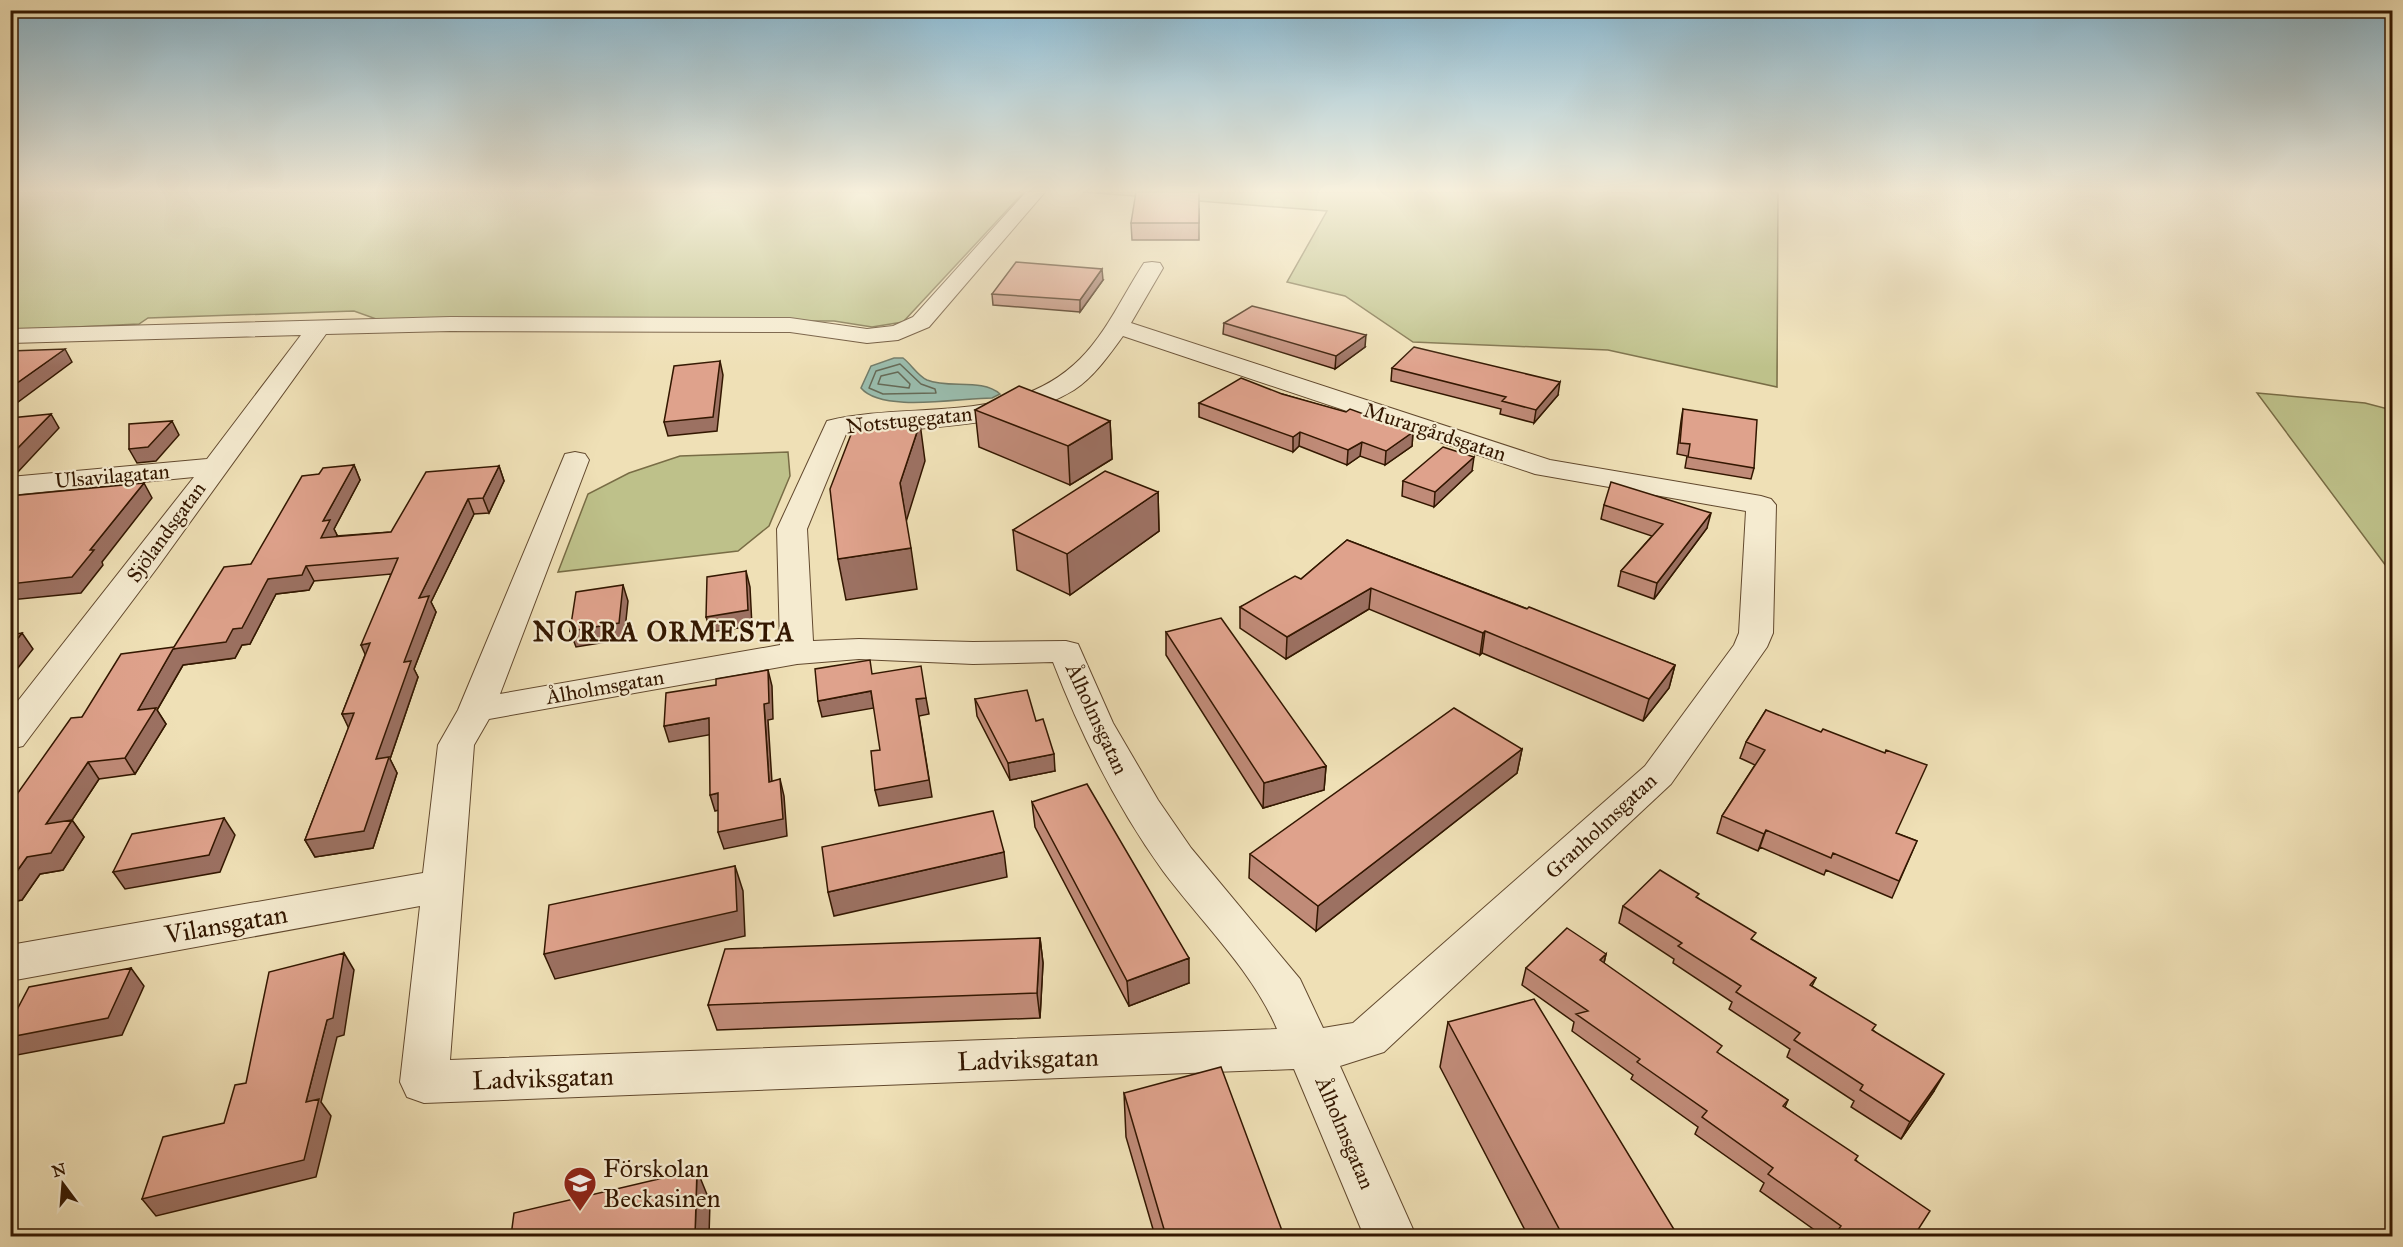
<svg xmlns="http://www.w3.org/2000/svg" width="2403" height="1247" font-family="'IM FELL Great Primer',serif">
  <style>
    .green { fill: #bec18a; stroke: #786c45; stroke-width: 1.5 }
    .water { fill: #9abdae; stroke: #717b68; stroke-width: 1.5 }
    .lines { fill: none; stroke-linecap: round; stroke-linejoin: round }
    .shore { stroke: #666a57; stroke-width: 1.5 }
    .minor-casing { stroke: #62492e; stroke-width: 2 }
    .minor { fill: #f5ebd0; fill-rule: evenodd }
    .wall { fill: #c08b78; stroke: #331700; stroke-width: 1.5 }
    .shaded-wall { fill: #9c7162; stroke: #331700; stroke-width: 1.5 }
    .building { fill: #dfa28c; stroke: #331700; stroke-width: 1.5 }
    .labels { text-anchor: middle; stroke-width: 4.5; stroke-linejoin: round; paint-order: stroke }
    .street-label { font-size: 21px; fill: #331700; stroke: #f5ebd0 }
    .near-street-label { font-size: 26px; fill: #331700; stroke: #f5ebd0 }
    .near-poi-label { font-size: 26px; fill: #331700; stroke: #f5ebd0; text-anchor: start }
    .district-label { font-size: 27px; font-weight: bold; letter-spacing: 1.5px; fill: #331700; stroke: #f5ebd0 }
  </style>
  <rect width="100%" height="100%" fill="#efe0b6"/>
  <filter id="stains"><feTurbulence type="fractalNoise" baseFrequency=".00333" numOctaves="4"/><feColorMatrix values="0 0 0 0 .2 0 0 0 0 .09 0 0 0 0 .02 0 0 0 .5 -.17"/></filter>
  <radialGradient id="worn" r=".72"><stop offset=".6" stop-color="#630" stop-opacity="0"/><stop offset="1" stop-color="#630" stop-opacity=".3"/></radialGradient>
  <path class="green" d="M10,192h1014l-121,130 -31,5 -38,-6 -455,-1 -25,-9 -206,7 -9,6 -128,6z
    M1083,192h695l-1,195 -169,-37 -195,-8 -68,-46 -58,-14 40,-71z
    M2257,393l108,10 27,7v164z
    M788,452l2,24 -21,50 -31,25 -180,21 30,-78 41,-21 51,-17z"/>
  <path class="water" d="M894,358h9c8,6 15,18 24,22 22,9 55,-2 73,14l-8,4c-32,0 -110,15 -131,-10l10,-22z"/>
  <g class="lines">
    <path class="shore" d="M900,364l21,20 14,5 1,4 -53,1 -14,-6 7,-17z
      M898,372l12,12 -1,4 -31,-4 3,-8z"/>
    <defs>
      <path id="minor" d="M1026,192h19l-116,135 -31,13 -31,3 -77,-11 -340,-1 -124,3 -169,234 -134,178 -13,3v-38l184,-234 -184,18v-18l197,-18 94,-124 -291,8v-14l440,-12 340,1 77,11 26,-3 20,-9z
        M1152,262l8,1 3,5 -32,55 419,137 211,36 10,3 5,6 -3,128 -6,14 -96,137 -287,268 -44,14 76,170h-52l-70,-167 -870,34 -17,-6 -7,-15 20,-176 -410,75v-36l413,-72 15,-128 20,-35 107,-256 10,-2 10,2 4,6 -89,234 280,-49 -3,-116 50,-108c84,-21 185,6 253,-62 27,-27 43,-64 64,-96zM1123,336l412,138 211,37 -7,122 -5,12 -89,121 -292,257 -30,5 -23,-49 -109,-131 -33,-48 -45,-77 -35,-79 -12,-3 -93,1 -114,-3 -46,2 -6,-112 39,-95c75,-7 162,-4 228,-44 20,-13 35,-35 49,-54zM859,659l114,5 80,-2c28,73 64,145 110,209 38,51 89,99 114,158l-827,31 24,-315 15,-26 308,-55z"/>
    </defs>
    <use href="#minor" class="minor-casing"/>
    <use href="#minor" class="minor"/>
  </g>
  <path class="wall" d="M1199,209v31h-67l-1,-17z
    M1103,280l-23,32 -87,-7 -1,-11z
    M1224,323l141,24 -30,22 -112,-35z
    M1392,368l166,27 -24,28 -34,-9 1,-5 -110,-28z
    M1282,394l131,38 -1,14 -27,19 -25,-9 -13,9 -48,-19 -6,6 -94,-35v-14z
    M1683,409l71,59 -3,11 -66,-11 2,-12 -10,-2 4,-33z
    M975,410l135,11 2,38 -42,26 -91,-38z
    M354,465l6,15 -26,49 3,6 -1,1 55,-4 108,-66 5,15 -15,32 -15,1 -43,88 5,10 -22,57 4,8 -28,82 7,14 -24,75 -58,9 -10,-17 44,-113 -7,-13 23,-59 26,-81 -77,7 -5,9 -33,4 -26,50 -8,1 -7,13 -52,7 -26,45 9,14 -31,50 -36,5 -27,41 12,17 -21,33 -23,4 -18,26 -12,2v-98l72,-87 92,-70 77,-83 68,-90z
    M1472,471l-38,36 -32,-11 1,-15z
    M1158,492l1,39 -89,64 -53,-25 -4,-40z
    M1604,505l103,23 -53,71 -36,-13 3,-15 31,-35 -51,-17z
    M1347,540l328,125 -6,23 -26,33 -161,-68 -2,2 -111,-46 -83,50 -46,-31v-21l61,-28z
    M1166,632l160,134 -2,24 -61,18 -97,-153z
    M975,699l61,22 19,50 -45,9 -33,-64z
    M1766,710l130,123 21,8 -25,57 -66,-28 -2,5 -64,-28 -2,4 -41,-18 5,-17 33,-51 -15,-7 6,-16z
    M1522,749l-5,24 -201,158 -67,-53 1,-24z
    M1032,802l157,181 -60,23 -94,-179z
    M1698,898l55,42 63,38 -4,8 61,44 61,61 -33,48 -50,-32 3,-6 -67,-44 3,-8 -61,-40 3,-7 -59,-39 1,-4 -55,-36 4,-17z
    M1040,938l3,25 -3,55 -323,12 -9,-25z
    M1606,954l-2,9 115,91 69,46 -3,7 71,53 58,76h-91l-63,-45 4,-8 -69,-49 3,-7 -67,-48 2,-4 -61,-44 2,-9 -52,-37 4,-17z
    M1448,1022l230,214h-150l-88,-169z
    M1124,1093l160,143h-129l-29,-99z"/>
  <path class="shaded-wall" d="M1102,269l1,11 -23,32v-12z
    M1366,335l-1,12 -30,22 1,-13z
    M65,349l7,13 -62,46v-20z
    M720,361l3,14 -6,56 -49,5 -4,-14z
    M1560,382l-2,13 -24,28 2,-13z
    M51,414l8,14 -43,46 -6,1v-19z
    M172,421l7,14 -23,26 -19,2 -8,-14z
    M1110,421l2,38 -42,26 -2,-39z
    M920,423l5,38 -19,61 -6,-39z
    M1300,432l-1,14 -6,6v-15z
    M1413,432l-1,14 -27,19 1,-14z
    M1362,442l-2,14 -13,9 1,-15z
    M1474,457l-2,14 -38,36 1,-15z
    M354,465l6,15 -26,49 3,6 -9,18 -7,-15 2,-17z
    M499,466l5,15 -15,32 -6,-15z
    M144,483l8,15 -50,64 1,3 -22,28 -71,7v-16l80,-34z
    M1158,492l1,39 -89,64 -3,-41z
    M468,499l6,15 -43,88 5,10 -22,57 4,8 -28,82 7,14 -24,75 -58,9 -10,-17 71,-81 43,-161z
    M1711,513l-4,15 -53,71 3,-16z
    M911,548l6,41 -71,11 -8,-41z
    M306,566l8,15 -5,9 -33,4 -26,50 -8,1 -7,13 -52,7 -26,45 9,14 -31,50 -10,-16 13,-48 35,-61 60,-20 35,-50z
    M746,571l4,16 2,39 -41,6 -5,-15z
    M623,585l5,16 -4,38 -48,8 -6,-16z
    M1371,588l-2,21 -83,50 1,-22z
    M1485,631l-3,22 -2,2 3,-22z
    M22,633l11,16 -23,29v-30z
    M370,643l-2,18 -7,-16z
    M1675,665l-6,23 -26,33 6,-22z
    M768,670l4,16 1,33 -5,1 5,78 -4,-16 -5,-78z
    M871,691l3,17 -52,9 -4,-16z
    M926,698l3,16 -10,2 13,81 -53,9 -4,-16 41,-91z
    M354,713l-4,18 -8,-17z
    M709,718l5,16 -45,8 -5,-16z
    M1522,749l-5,24 -201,158 2,-25z
    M1054,754l1,17 -45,9 -2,-17z
    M88,762l11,17 -40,61 -13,-16z
    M1326,766l-2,24 -61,18 1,-25z
    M780,779l4,17 3,40 -63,13 -6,-17z
    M718,793l5,16 -8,2 -5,-16z
    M224,818l11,17 -15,37 -95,17 -12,-17z
    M72,820l12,17 -21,33 -23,4 -18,26 -12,2v-21l17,-24z
    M1766,830l-6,17 -2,4 6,-17z
    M1004,852l3,25 -173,39 -6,-24z
    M735,866l8,25 2,45 -190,43 -11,-25z
    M1040,938l3,25 -3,55 -3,-25z
    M344,953l10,17 -10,65 -7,2 -16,65 10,14 -15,61 -160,39 -14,-17 164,-97z
    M1606,954l-4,17 -2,-11z
    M1189,958v25l-60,23 -2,-25z
    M131,968l13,18 -22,49 -105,20 -7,-8v-10z
    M1944,1074l-10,17 -33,48 9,-17z
    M697,1170l13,32 -1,34h-14z"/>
  <path class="building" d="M1136,192h63v31h-68z
    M1016,262l86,7 -22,31 -88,-6z
    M1252,306l114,29 -30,21 -112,-33z
    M1414,347l146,35 -24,28 -34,-9 4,-4 -114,-29z
    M65,349l-55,39v-37z
    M720,361l-7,56 -49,5 10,-56z
    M1241,378l41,16 64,18 4,-3 63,23 -27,19 -24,-9 -14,8 -48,-18 -7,5 -94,-34z
    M1019,386l91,35 -42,25 -93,-36z
    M1683,409l74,11 -3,48 -66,-11 2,-13 -10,-1z
    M51,414l-41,42v-38z
    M172,421l-24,26 -19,2v-25z
    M920,423l-20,60 11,65 -73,11 -8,-70 25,-65z
    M1443,447l31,10 -39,35 -32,-11z
    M354,465l-31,56 7,-1 -9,18 70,-6 35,-60 73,-6 -16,32 -15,1 -49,99 10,-2 -25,66 7,-1 -35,98 13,-2 -25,74 -59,9 49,-127 -12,1 28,-71 -9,2 37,-87 -92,8 -4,9 -34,4 -26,49 -9,1 -7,13 -53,7 -35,61 18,-2 -31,50 -37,4 -42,62 26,-4 -21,33 -24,4 -17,24v-77l61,-86 11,-1 39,-63 53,-7 50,-80 27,-3 51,-88 17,-2 4,-6z
    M1105,471l53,21 -91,62 -54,-24z
    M1611,482l100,31 -54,70 -36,-12 42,-47 -59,-19z
    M144,483l-54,67h4l-22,27 -62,7v-88z
    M1347,540l180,69 2,-2 146,58 -26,34 -164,-68 -2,2 -112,-45 -84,49 -47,-30 55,-31 6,3z
    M746,571l2,39 -42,7 1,-40z
    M623,585l-4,38 -49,8 6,-39z
    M1221,618l105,148 -62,17 -98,-151z
    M22,633l-12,15v-13z
    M870,660l2,14 49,-8 5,32 -10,1 13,81 -54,10 -4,-39 9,-1 -9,-59 -53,10 -3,-32z
    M768,670l1,33 -5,1 5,78 11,-3 3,40 -65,13v-39l-8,2 -1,-77 -45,8 2,-33 50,-8v-6z
    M1027,690l9,31 7,-2 11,35 -46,9 -33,-64z
    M1454,708l68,41 -204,157 -68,-52z
    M1766,710l55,22 2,-3 62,24 1,-3 41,15 -31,68 21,8 -18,40 -66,-28 -2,5 -65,-28 -2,4 -42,-18 43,-66 -19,-8z
    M1087,784l102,174 -62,23 -95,-179z
    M993,811l11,41 -176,40 -6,-45z
    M224,818l-15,37 -96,17 19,-38z
    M735,866l2,45 -193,43 5,-49z
    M1660,870l39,24 -3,3 60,36 -5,6 65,39 -6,7 66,40 -4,5 72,44 -34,48 -50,-32 3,-5 -69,-45 6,-7 -64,-41 5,-6 -63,-40 4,-3 -59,-37z
    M1567,928l39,26 -6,6 122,86 -5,6 71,48 -5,6 75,50 -3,4 75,51 -16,25h-67l-9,-6 3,-4 -73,-52 5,-6 -71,-51 5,-6 -70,-49 3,-3 -64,-45 12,-3 -62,-43z
    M1040,938l-3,55 -329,12 17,-56z
    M344,953l-11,65 -6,2 -21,82 13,-3 -15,61 -162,39 21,-62 61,-14 11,-38 11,-2 23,-111z
    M131,968l-23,50 -98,19v-14l19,-36z
    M1534,999l144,237h-115l-115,-214z
    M1221,1067l63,169h-118l-42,-143z
    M697,1170l-2,66h-184l3,-23z"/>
  <linearGradient id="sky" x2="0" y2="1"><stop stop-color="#89b8d1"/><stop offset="0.52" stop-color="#f8f1de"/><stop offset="1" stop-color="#f8f1de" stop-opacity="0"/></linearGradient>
  <rect width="2403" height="367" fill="url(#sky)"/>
  <defs>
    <symbol id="school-pin" viewBox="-11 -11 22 30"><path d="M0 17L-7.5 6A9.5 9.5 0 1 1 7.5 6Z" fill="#8f2418" stroke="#f5ebd0"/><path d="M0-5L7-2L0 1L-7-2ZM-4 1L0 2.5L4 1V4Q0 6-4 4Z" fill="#fff"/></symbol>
  </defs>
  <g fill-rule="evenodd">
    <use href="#school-pin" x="561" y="1164" width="38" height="52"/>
  </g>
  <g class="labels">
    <g class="street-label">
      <text transform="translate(909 420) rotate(-6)" y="7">Notstugegatan</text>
      <text transform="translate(1435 432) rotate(18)" y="7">Murargårdsgatan</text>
      <text transform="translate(112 476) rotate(-5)" y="7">Ulsavilagatan</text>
      <text transform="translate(166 532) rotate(-54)" y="7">Sjölandsgatan</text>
      <text transform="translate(605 687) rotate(-10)" y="7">Ålholmsgatan</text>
      <text transform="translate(1097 719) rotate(65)" y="7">Ålholmsgatan</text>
      <text transform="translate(1601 826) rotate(-43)" y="7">Granholmsgatan</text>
      <text transform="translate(1345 1133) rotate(67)" y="7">Ålholmsgatan</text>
    </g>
    <g class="near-street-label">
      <text transform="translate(226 924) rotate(-10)" y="9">Vilansgatan</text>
      <text transform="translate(1028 1059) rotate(-2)" y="9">Ladviksgatan</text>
      <text transform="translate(543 1078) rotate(-2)" y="9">Ladviksgatan</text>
    </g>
    <g class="near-poi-label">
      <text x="603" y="1177">Förskolan<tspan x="603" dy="30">Beckasinen</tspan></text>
    </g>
    <g class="district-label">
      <text x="664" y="641">NORRA ORMESTA</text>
    </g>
  </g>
  <rect width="2403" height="1247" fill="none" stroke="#efe0b6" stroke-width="36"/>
  <rect x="12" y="12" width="2379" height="1223" fill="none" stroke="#331700" stroke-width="3"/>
  <rect x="18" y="18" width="2367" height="1211" fill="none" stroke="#331700" stroke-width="1.5"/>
  <g transform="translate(63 1184) rotate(344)" stroke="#f5ebd0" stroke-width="4.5" paint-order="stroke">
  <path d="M0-4.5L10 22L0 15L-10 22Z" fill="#331700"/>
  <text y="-9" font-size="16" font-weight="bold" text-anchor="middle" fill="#331700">N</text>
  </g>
  <rect width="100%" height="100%" filter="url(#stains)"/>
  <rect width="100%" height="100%" fill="url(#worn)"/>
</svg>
